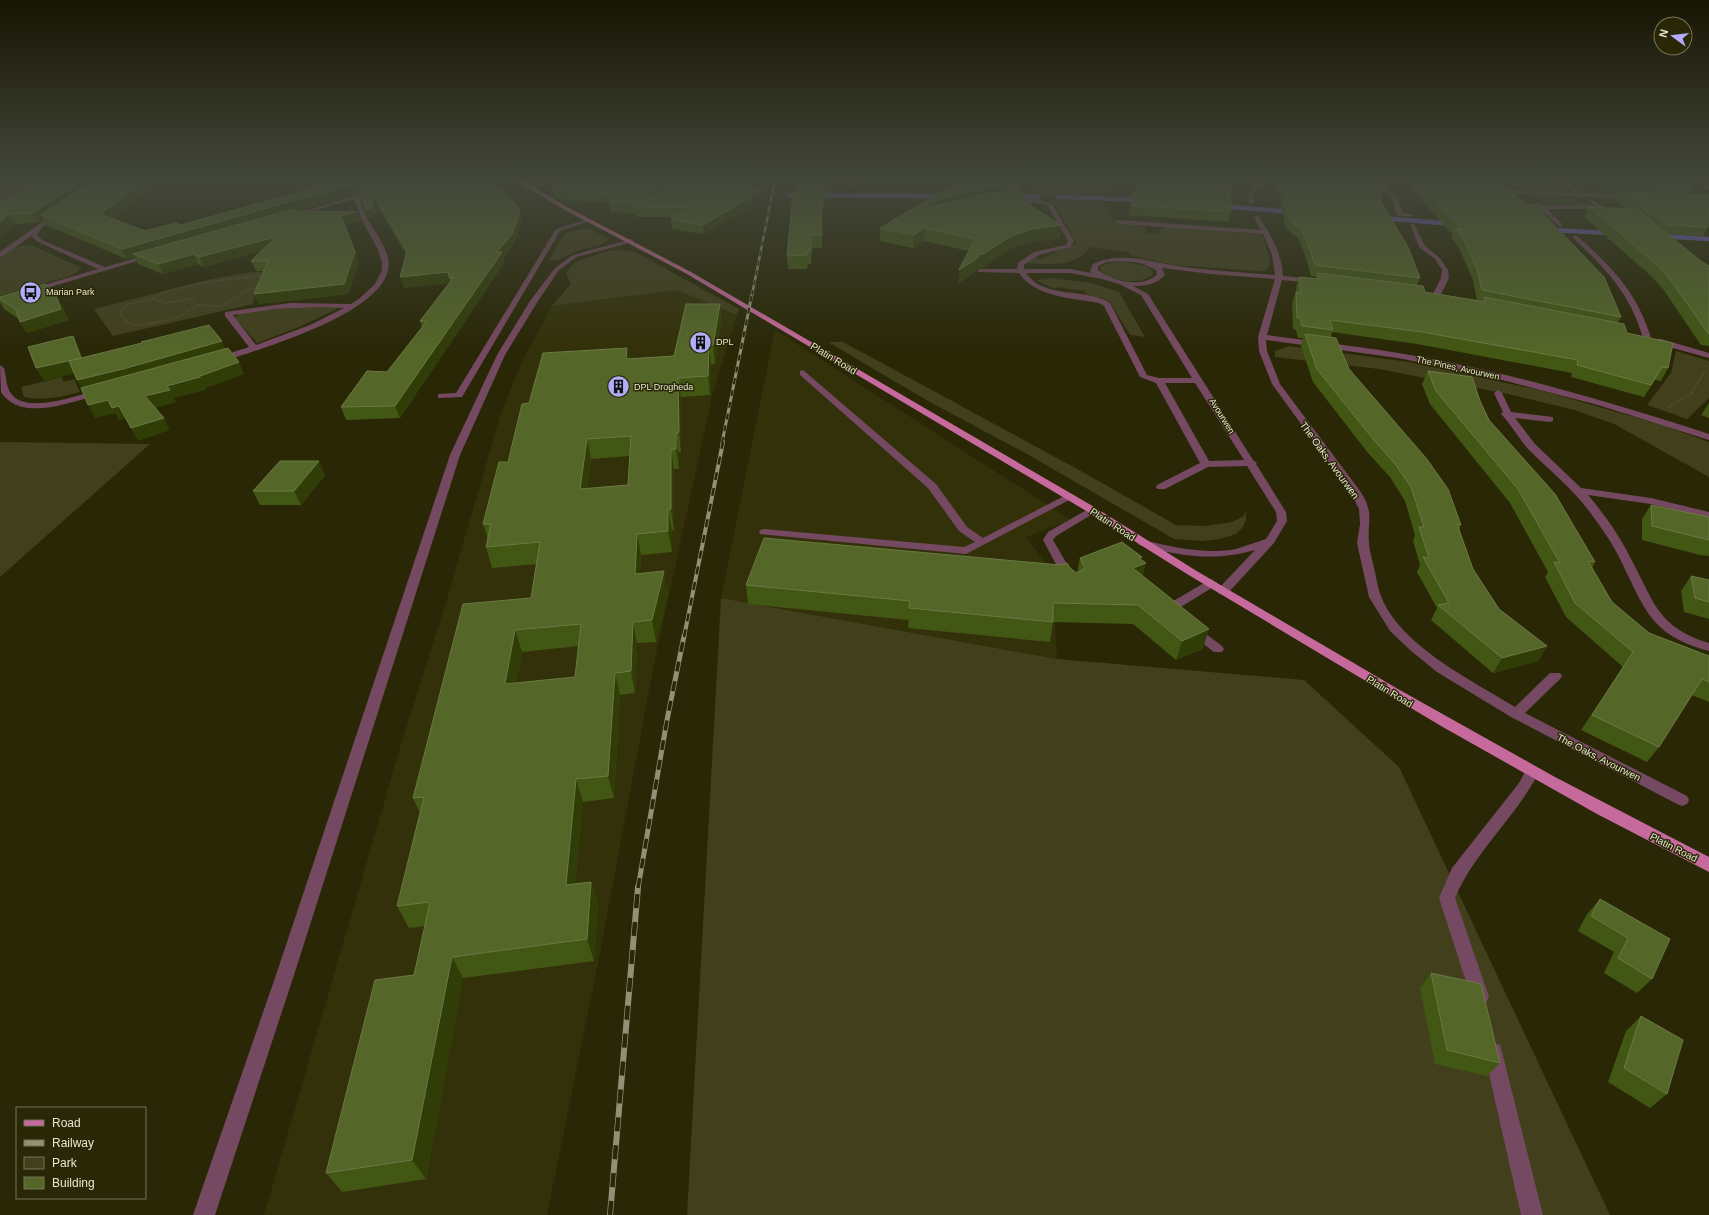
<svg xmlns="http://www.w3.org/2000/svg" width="1709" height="1215" font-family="Helvetica,sans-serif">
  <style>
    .built { fill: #333109 }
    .green { fill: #413f1c }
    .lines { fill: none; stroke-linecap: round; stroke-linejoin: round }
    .stream { stroke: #6859c1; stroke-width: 4.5 }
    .path { stroke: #6d6b4e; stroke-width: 1.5; stroke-dasharray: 0.5 1.5; stroke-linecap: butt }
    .minor { fill: #764962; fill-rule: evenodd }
    .major { fill: #c6699d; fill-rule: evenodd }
    .rail-far4-casing { stroke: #919075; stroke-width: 2.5 }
    .rail-far3-casing { stroke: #919075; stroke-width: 3 }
    .rail-far2-casing { stroke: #919075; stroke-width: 4 }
    .rail-far1-casing { stroke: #919075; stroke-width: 5 }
    .rail-casing { stroke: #919075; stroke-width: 6 }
    .rail-far4 { stroke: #292706; stroke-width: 1.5; stroke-dasharray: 5; stroke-linecap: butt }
    .rail-far3 { stroke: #292706; stroke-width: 2; stroke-dasharray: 6; stroke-linecap: butt }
    .rail-far2 { stroke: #292706; stroke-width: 2.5; stroke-dasharray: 8; stroke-linecap: butt }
    .rail-far1 { stroke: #292706; stroke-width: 3.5; stroke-dasharray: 10; stroke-linecap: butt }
    .rail { stroke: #292706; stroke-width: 4.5; stroke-dasharray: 14; stroke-linecap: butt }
    .wall { fill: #425714; fill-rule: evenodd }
    .shaded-wall { fill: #313d06 }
    .building { fill: #546628; stroke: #6b7a43; fill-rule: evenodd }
    .labels { text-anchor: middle; stroke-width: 3; stroke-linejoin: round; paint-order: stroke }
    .far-poi-label { font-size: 9px; fill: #e7e7d0; stroke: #292706; text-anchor: start }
    .far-street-label { font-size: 9px; fill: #e7e7d0; stroke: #292706 }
    .street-label { font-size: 10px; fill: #e7e7d0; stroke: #292706 }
  </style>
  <rect width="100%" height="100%" fill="#292706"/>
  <path class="built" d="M677,290l60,25 -25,82 -58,267 -56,300 -51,251h-283l138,-474 41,-129 59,-202 21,-51 29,-53z
    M775,330l296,190 -45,17 26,34 5,88 -336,-61z"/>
  <path class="green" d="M0,180h36l-36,28z
    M1028,180h77l4,2 -4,13h-73l-2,-5z
    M1447,180h105l13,10 -69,-3z
    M1535,196l36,1 5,5 13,1 4,3 -42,-1 -9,-2z
    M1053,199l48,2 11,17 5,1 1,5 18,1 9,3 2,5 11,1 3,-6 6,-1 90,7 6,3c3,11 11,25 3,34h-8l-85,-6 -38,-9 -5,-1 -1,-3 -39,-5c-13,20 -40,18 -62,16l5,-5 7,1 16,-6 -2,-1 22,-8 -19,-38 -9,-5z
    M588,228l21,11 -6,5 -23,6 -22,10h-9l16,-27z
    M25,245l8,1 49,22 -5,4 -10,5 -67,19v-37l10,-10z
    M623,250l12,2 104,57 -2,6 -60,-25 -125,16 19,-22 -5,-11 9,-11 33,-11z
    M1123,261l23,5 7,6 -1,3c-12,10 -41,7 -51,-4l-1,-4 9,-4z
    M295,271l-39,20 -3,13 -140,32 -19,-27 117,-30 41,-7z
    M1052,278l39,5 28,9 26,45 -15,-2 -20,-33 -9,-4 -16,-4v-3l-28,-4 -3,2 -18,-9z
    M332,306l5,3 -38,18 -42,16 -22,-25 5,-5 18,-3z
    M828,342h15l238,129 95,54 30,1 26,-4 12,-6 2,-6v10l-3,7 -7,7 -16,5 -18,2 -28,-2 -147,-85 -99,-53z
    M1289,346l120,16 135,29 121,35 44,16v35l-95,-53 -40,-14 -61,-15 -134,-26 -104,-12v-6z
    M1676,351l33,10v37l-22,21 -40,-14 24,-32z
    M62,377l1,5 11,-3 6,13c-19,5 -37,9 -56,5l-3,-10z
    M0,442l150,2 -150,133z
    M721,598l336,61 247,21 95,87 211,448h-923z"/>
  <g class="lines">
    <path class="stream" d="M789,195l155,1
      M1014,197h25
      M1058,197l86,3
      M1221,206l72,6
      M1382,218l71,6
      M1550,230l62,3
      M1660,236l49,3"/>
    <path class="path" d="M1033,180v7
      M1073,191l8,14
      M777,192l21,1
      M821,193h15
      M863,193l77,1
      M1058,193l59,-10
      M266,275h13l3,2 -36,14 -24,15 -25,-1 -16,11 -32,8 -15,1 -6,-2 -8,-10c3,-12 22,-10 32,-14 4,-1 7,-5 11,-6 32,-12 69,-13 103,-18z
      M152,299l15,4 24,-4 6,6
      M1668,407l23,-13 14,-23"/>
    <path class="minor" d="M382,180h7l-30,18c3,7 5,15 9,22 8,14 24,33 20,50 -9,45 -128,79 -167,92h-6v-4l34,-11 -24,-31v-4l65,-9 61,1 9,-6 15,-14 7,-14v-7l-4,-13 -16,-30 -8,-21 -61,18 -5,-1 66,-20zM321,307l23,1 -34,17 -54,20 -23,-30 41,-6z
      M549,180l33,1 3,2 -3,2 -31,-2 -23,5 -3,-2z
      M847,180h6l-2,8 -5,-1z
      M1258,180h6l-11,14 1,9 -5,1 -2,-10z
      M1365,180h18l48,6 -3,2 -44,-5 14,16 4,13 13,3c-4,3 -15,2 -19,-1l-4,-15 -14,-16z
      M1559,180h6l17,13 52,2 3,2 -3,2 -140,-6 -3,-2 3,-2 80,4z
      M1707,180h2l-2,5 2,1v4l-9,-5z
      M738,188l23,1 3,2 -3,2 -25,-2z
      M1038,199l14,5 22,37 -4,6 -31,8 -15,10v4h46l22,4 -2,-2 3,-7c31,-15 66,1 99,4 28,3 56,5 83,7l-3,-20 -9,-21 -144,-10 -3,-2 3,-2 142,10 -7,-12 3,-2 2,1c11,16 23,37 24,59l32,3 4,2 -4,2 -33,-3 -15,55c50,7 100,12 149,21 100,18 197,47 293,78v6l-111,-35 -107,-28 -93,-19 -132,-18 1,11 13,33 80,107c15,23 7,28 9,52 0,7 3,14 4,21 3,10 4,22 8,32 18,49 92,85 134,111l35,-34h10l2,3 -2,3 -35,34 162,83 2,4 -2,4 -5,2 -5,-2 -166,-87 -74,-45 -27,-22 -20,-19 -21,-34 -12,-54 3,-19 -1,-15 -8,-16 -79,-109 -13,-33 -1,-14 17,-58 -64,-5 -49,-6 3,7c-8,9 -20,11 -32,11l15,8 105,166 4,3 -1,1 30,48 1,9 -13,22 -47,51h-8l-2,-3 2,-3 36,-38c-42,12 -75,6 -116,-5l-2,-2 2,-2 4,-1c30,7 62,15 93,9 10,-3 20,-7 30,-10l11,-18 -1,-9 -29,-46 -39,1 -43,22h-8l-1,-2 1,-2 43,-22 -44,-80 -16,-6 -36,-71 -5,-3c-27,-5 -64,-6 -80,-30l-41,-1v-2l2,-1h37l1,-6 16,-11 32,-7 2,-4 -20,-35 -10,-3 -26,1 -3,-2 3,-2zM1123,261l18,2 15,7 1,5c-15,13 -44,7 -59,-5v-4l9,-4zM1026,273h44l32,6 17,5 22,11 51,83h-33l-12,-3 -37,-72c-24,-16 -66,-3 -84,-30zM1165,383h30l49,77 -35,1z
      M1592,199l11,8v2h-56l15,15v2l-2,1 -25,-23 3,-2 5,3 52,1 -6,-5z
      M58,211l2,1v2c-9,6 -18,11 -23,21l5,5 63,27 46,-13 3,2 -154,46v-4l98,-29 -60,-27 -7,-6 -31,22v-6l4,-3z
      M588,219l5,1 -33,11 -98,166 -24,1v-4l18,-1 100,-164z
      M1410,224h4l11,22 14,11 9,13 1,8 -10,20 -7,-2 9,-18 1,-8 -7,-11 -16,-12z
      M1573,236h4c35,31 60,56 74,102l-1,2 -7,-2c-13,-45 -37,-69 -70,-100z
      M631,239l2,1v2l-56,15 -18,13 -21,31 -33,54 -45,100 -165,517 -80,243h-22l84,-243 173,-517 47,-100 33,-54 25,-33 18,-13z
      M1655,339h6l48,14v5l-54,-15z
      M0,365l4,3c2,7 2,17 6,24 14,24 69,3 90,-3l4,3c-4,4 -13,5 -20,7 -25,7 -66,20 -83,-7z
      M803,370l133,114 31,43 16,11 83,-43 4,-1 5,3 -109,57 -206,-20 -1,-2 1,-2 4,-1 200,18 11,-5 -16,-11 -31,-43 -128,-113v-4z
      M1498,390l4,3 9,19 42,5v4l-3,1 -35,-4 20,26 46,44 70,10 58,14v6l-58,-14 -63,-9c16,19 32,41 43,64 23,42 26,68 78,84v8c-59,-16 -64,-42 -89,-92 -8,-17 -20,-33 -31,-48 -17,-23 -40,-41 -60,-61 -10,-11 -18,-26 -28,-36l2,-2 -9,-19z
      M1092,507l5,3 -1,2 -40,24 -3,4 22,38 -6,4 -4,-1 -22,-41 5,-8z
      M1211,579l6,4 -2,3 -41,25 -1,4 -4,1 -4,-1 -4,-5 2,-3z
      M1193,626l4,1 25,19 2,3 -2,3h-8l-25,-19 -2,-3 2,-3z
      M1532,766l5,2 2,4c-23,45 -64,79 -84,126l34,99 -3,6 -6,2 -6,-2 -3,-6 -32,-99 13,-30 67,-85 8,-15z
      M1493,1043l7,2 2,7 41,163h-22l-37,-163 2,-7z"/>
    <path class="major" d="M515,180h7l45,27 124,65 405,236 99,62 203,119 157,88 154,80v15l-112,-58 -156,-88 -254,-152 -99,-62 -401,-238 -124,-65z"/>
    <defs>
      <path id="rail-far4" d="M752,295l23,-115"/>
      <path id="rail-far3" d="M722,443l30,-149"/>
      <path id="rail-far2" d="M684,637l39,-195"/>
      <path id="rail-far1" d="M638,888l29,-168 17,-84"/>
      <path id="rail" d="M610,1215l28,-328"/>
    </defs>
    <use href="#rail-far4" class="rail-far4-casing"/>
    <use href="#rail-far3" class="rail-far3-casing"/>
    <use href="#rail-far2" class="rail-far2-casing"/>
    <use href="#rail-far1" class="rail-far1-casing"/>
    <use href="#rail" class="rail-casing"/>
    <use href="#rail-far4" class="rail-far4"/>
    <use href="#rail-far3" class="rail-far3"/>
    <use href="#rail-far2" class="rail-far2"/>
    <use href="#rail-far1" class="rail-far1"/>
    <use href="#rail" class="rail"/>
  </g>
  <path class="wall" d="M38,180h123l-49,39 33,12 36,-6 128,-36 -1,-1 16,-8 196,29 2,10 -7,24 -12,16 1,4 -104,155 -54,2 -5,-13 46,-35 35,-45 -2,-6 29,-38 -45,5 2,-34 -28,-47 -4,11 -5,1 -10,-27 -6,3 -57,16 64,10 -15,4 14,37 -11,32 -89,10 -5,-10 10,-23h-8l-5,-10 10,-10 -57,16 -6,-3 -35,10 -25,-10 -3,-7 -8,2 -81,-34 -3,-6 -6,4 -22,1 -15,14v-35z
    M578,180h179l-2,7h-1v7l-2,12 -48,28 -32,-5 -1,-10 5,-2h-35l-5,-1 -1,-3 -25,-1 -1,-10 -50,-2 -5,-5 -2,-9zM660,183h6l-11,14 5,-8z
    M797,180h32v6h-2v4h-3v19h-2v39h-10l-1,16h-3l-1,5h-19l-1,-13 8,-61z
    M962,180l59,6v6l7,12 33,21 -2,13 -28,4 -20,6 -29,20 -5,1 -1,2 -18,13 11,-33 -45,-10 -11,7 -33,-7v-13z
    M1276,180h103l5,10 -3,9h-1l40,79 -3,7 8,7 52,8 -4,-20 -14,-32 -7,-9 1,-4 -42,-47 2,-7h-8l-1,-1h88l-1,4 130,133 -4,6 10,10 41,35 -7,13 -6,-1 -11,17 -73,-20 1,-4 -155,-29 -85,-12 -1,6 18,31 112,156 -2,5 14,39 26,40 48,37 -9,15 -45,12 -62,-53 6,-12 -20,-36 3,-7 -7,-24 2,-6 -10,-34 -15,-24 -22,-24 -55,-71 -12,-36 2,-8h-5l-2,-8 -3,-1 -1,-26 4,-11v-4l3,-11 16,2 1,-2 -5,-1 -6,-21 -8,-19h-3l-9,-10z
    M1588,180h94l13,6 -4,8 18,1v27h-1v5l-5,9 -35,-2 33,27 8,5v80l-8,-1 -38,-56 -12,-13 -67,-59 5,-10 39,2 -12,-9 3,-7 -14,-1z
    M1131,205l100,7 -2,10 -100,-7z
    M56,296l7,11 5,13 -41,13 -8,-14 -15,-10 -4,-7v-5z
    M720,304l1,17 -6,43h-4l-1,31 -29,2v55h-3l1,17h-5v61h-2v22l-31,3 -1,18 28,20 -12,49 -19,1 -2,50 -15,2 -6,103 -31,4 -8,82 16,-2 7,22 -4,57 -131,17 -37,201 -84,13 -16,-19 88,-198 11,-49 -16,2 -12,-22 23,-93 -7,-15 118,-200 6,-34 -45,4 -6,-21 2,-8 -5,-15 25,-62 21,-59 100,-44 45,-3zM630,456l-2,29 -41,4 4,-30zM579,646l-4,31 -59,6 6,-31z
    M1428,371l52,30 9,19 106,142 -3,6 20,34 37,31 60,23v46l-17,-7 -33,52 -12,15 -66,-32 42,-63 -57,-50 -21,-40 3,-5 -38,-69 -80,-99 -8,-20z
    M1709,403v15l-8,-3z
    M325,475l-24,30h-41l-7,-14z
    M1651,505l58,12v39l-9,-1 -58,-15v-21z
    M1142,557l-1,2 2,17 60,73 -27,11 -43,-36 -80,-2 -3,20 -142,-14 1,-8 -161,-16 -2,-19 325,-16 6,4 3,-15z
    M1691,576l18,4v39l-25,-7 -3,-21z
    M1600,899l70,40 -18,40 -15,14 -33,-20 10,-21 -36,-21 9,-17z
    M1431,973l69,90 -13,13 -52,-12 -15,-76z
    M1641,1016l26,78 -17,14 -42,-26 18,-51z"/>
  <path class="shaded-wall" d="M82,180h19l-60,35 2,4 -6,4 -5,-10z
    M145,180h16l-56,44 -5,-10z
    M360,180h19l-26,15 -214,61 -6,-2 2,3 -8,2 -5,-10z
    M755,180h2l-2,7z
    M659,181l1,8 -8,13 -1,-9z
    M753,185l1,9 -2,12 -48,28 -1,-9z
    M1008,185l-1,13 -81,18v-12l32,-11z
    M375,197l3,10 -4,11 -5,1 -3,-10z
    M520,209l2,10 -7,24 -12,16 1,4 -104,155 -5,-12 102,-154z
    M357,212l3,9 -16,4 -3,-9z
    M9,214l6,10 -15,14v-16z
    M1061,225l-2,13 -28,4 -20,6 -29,20 -5,1 -1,2 -18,13 1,-14 19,-15 35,-20 20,-6z
    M925,228l-1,13 -11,7 1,-13z
    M811,235l1,13 -1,16z
    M276,237l4,9 -76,21 -5,-10z
    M355,252l4,10 -11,32 -89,10 -5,-10z
    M194,254l4,10 -35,10 -5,-10z
    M448,272l3,11 -47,5 -4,-11z
    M56,296l7,11 5,13 -41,13 -7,-11z
    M720,304l1,17 -6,43 -2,-19z
    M73,336l6,13 9,21 -44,11 -8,-13z
    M222,341l5,12 -143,40 -7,-13z
    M709,346l2,18 -1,31 -2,-19z
    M627,348l3,18 -4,-7z
    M239,362l5,12 -38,14v2l-32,8 2,4 -24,7 -7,-13 22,-10z
    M678,378l3,19v55l-2,-20z
    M108,400l11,6 7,12 -7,2 -4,-7 -20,5 -7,-13z
    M164,418l6,12 -32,11 -7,-13z
    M676,433l2,19 1,17 -3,-20z
    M587,439l4,20 -7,51 -4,-21z
    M671,449l3,20v61l-3,-21z
    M319,461l6,14 -24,30 -7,-14z
    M668,509l4,21v22l-4,-21z
    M637,534l4,21 -2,40 -4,-21z
    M1142,557l-3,9 7,-3 -4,19 -9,-14 6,-10z
    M664,571l4,22 -12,49 -4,-22z
    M633,622l4,21 -2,50 -4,-22z
    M1209,629l-6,20 -27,11 6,-19z
    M515,630l7,22 -10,54 -7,-22z
    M1547,646l-9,15 -45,12 9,-15z
    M615,673l5,22 -6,103 -6,-22z
    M576,779l7,23 -10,105 -7,-22z
    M591,882l7,22 -4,57 -7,-22z
    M452,957l11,21 -37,201 -14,-19z"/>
  <path class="building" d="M38,180h44l-50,33 -23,1 -9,8v-19z
    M94,180h51l-45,34 45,17 31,-8 5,2 129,-36 -2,-1 16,-8h36l-10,5 -228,64 -81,-34z
    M374,180h115l10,6 21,23 -7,24 -16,19h5l-107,154 -54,1 26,-36 20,1 40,-51h-7l34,-44 -4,2 -2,-7 -48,5 7,-26 -32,-54 -4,11 -5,1 -8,-20z
    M578,180h65l16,1 -8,12 4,4 14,-16 84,4 -2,12 -48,28 -32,-6 22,-12 -54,1 -5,-1 2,-3 -27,-1 7,-9 -59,-3 -5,-5z
    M797,180h26v17h-2l1,38h-11v16h-4v4l-20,1 6,-61h2z
    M962,180h57l2,6 -13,-1 -50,8 -32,11 5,3 59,-14 33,-2 5,13 33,21 -28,4 -20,6 -30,19 -5,1v3l-19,12 16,-31 -50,-11 -11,7 -34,-7z
    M1138,180h92l1,32 -100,-7z
    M1280,180h99l5,10 -10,-1 34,58 12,31 -105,-13 -7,-21 -8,-18h-4l-8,-10z
    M1415,180h18l70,5 24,20h8l69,72 17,40 -139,-27 -5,-21 -14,-31 -7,-9 6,1z
    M1605,180h77l13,6 -85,-3z
    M1620,192l89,3v19h-1v13l-41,-2z
    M1589,207l47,2 65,52 8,5v68l-1,-1 -39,-55 -12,-13z
    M293,209l4,2 60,1 -16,4 14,36 -11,32 -90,10 14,-33h-17l25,-24 -77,20 -5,-3 -36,10 -25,-10z
    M1317,273l106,13 2,6 60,10 -1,-5 140,27 3,9 46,10 -5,25 -6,-1 -11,18 -74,-20 1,-5 -156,-28 -92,-12 3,10 -31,-4 -2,-8h-3l-1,-26 5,1 -2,-16 20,2z
    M45,284l11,12 5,13 -41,13 -4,-12 -16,-11v-2z
    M686,304h34l-7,41 -4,1 -1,30 -30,2 1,54 -3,1v16h-5v60h-3v22l-31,3 -2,40 29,-3 -12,49 -19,2 -2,49 -16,2 -7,103 -32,3 -10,106 25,-3 -4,57 -135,18 -40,203 -86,13 49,-193 39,-5 16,-73 -33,4 27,-109 -11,1 50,-194 68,-6 9,-56 -54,5 5,-23h-8l16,-62h9l14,-58 7,-1 14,-50 84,-5 -1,11 48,-3zM631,436l-3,49 -48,4 7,-50zM581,624l-6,53 -70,7 10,-54z
    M209,325l13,16 -99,28 -46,11 -8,-19 73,-18 -1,-1z
    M1305,334l31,4 13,31 77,89 22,31 13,36 -4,-1 16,45 26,40 48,37 -45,12 -64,-53 11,-2 -26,-46 6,1 -10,-31h5l-13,-40 -16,-23 -22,-25 -56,-70z
    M73,336l8,22 -45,10 -8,-21z
    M228,348l11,14 -39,14v1l-33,9 3,4 -25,6 19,22 -33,10 -12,-22 -7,2 -4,-8 -20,5 -7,-17z
    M1428,371l44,6 8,24 9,19 66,74 40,68 -7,-1 24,41 37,31 60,23v26l-7,-3 -43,68 -67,-32 41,-63 -58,-49 -21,-41 6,1 -42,-74 -82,-98z
    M280,461h39l-25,30h-41z
    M1651,505l58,12v23l-57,-14z
    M764,538l296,27 7,-2 4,6 6,4 8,-5 -5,-10 42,-16 20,15 -3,1 7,5 -13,5 76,61 -27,12 -44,-36 -85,-2v19l-144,-14 1,-7 -164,-16z
    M1691,576l18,4v22l-14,-4z
    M1600,899l70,40 -18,40 -34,-21 10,-20 -37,-22z
    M1431,973l50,11 19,79 -53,-13z
    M1641,1016l42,24 -16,54 -43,-26z"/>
  <linearGradient id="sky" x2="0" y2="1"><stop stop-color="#171503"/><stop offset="0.51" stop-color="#43473b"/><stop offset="1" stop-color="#43473b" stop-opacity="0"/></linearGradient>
  <rect width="1709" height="350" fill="url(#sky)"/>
  <defs>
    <symbol id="bus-disc" viewBox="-11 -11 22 22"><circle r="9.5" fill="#b2adf9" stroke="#292706"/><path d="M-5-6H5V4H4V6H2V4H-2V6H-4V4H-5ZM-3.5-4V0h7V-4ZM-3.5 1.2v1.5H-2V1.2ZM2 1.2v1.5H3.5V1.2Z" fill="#111"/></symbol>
    <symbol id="building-disc" viewBox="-11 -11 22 22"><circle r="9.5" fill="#b2adf9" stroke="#292706"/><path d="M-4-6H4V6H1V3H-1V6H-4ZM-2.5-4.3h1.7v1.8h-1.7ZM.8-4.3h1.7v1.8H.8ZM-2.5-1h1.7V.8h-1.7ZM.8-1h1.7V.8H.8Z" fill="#111"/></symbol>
  </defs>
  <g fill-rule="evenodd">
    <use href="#bus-disc" x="18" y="280" width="25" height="25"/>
    <use href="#building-disc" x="688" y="330" width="25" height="25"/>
    <use href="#building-disc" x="606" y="374" width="25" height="25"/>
  </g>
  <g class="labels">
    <g class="far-poi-label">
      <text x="46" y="295">Marian Park</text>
      <text x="716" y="345">DPL</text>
      <text x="634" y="390">DPL Drogheda</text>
    </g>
    <g class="far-street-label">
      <text transform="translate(1458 368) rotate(12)" y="3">The Pines, Avourwen</text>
      <text transform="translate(1222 416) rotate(58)" y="3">Avourwen</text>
    </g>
    <g class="street-label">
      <text transform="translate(834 358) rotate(31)" y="4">Platin Road</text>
      <text transform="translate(1330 460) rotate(54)" y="4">The Oaks, Avourwen</text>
      <text transform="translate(1113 524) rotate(33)" y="4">Platin Road</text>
      <text transform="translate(1390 691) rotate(31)" y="4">Platin Road</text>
      <text transform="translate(1599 757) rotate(27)" y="4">The Oaks, Avourwen</text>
      <text transform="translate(1674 847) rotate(27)" y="4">Platin Road</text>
    </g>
  </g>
  <rect x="16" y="1107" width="130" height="92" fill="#292706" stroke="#757457"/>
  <rect x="24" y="1120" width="20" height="6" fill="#c6699d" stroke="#757457"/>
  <text x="52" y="1127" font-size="12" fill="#e7e7d0">Road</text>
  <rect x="24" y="1140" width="20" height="6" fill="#919075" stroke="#757457"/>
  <text x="52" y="1147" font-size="12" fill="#e7e7d0">Railway</text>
  <rect x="24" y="1157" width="20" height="12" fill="#413f1c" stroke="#757457"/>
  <text x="52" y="1167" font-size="12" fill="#e7e7d0">Park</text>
  <rect x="24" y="1177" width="20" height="12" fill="#546628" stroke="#757457"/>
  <text x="52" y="1187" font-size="12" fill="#e7e7d0">Building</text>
  <g transform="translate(1673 36) rotate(285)"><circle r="19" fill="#292706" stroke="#757457"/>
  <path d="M0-3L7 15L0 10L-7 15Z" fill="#b2adf9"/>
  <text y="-6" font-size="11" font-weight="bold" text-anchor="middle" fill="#e7e7d0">N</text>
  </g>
</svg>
